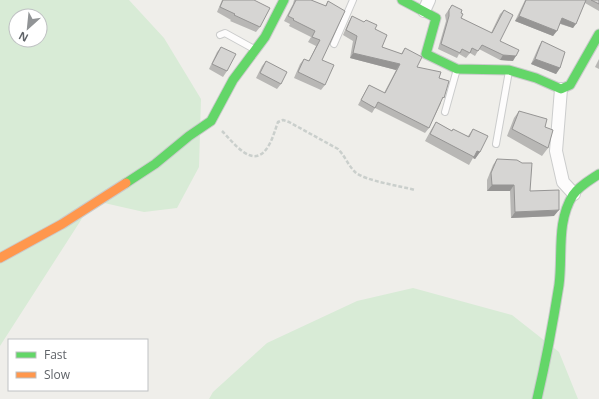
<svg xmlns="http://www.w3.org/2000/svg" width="599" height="399" font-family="'Open Sans',sans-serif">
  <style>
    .green { fill: #d8ebd6; fill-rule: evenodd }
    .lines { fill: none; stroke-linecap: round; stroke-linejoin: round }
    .lane-casing { stroke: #cbcccc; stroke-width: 8 }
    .street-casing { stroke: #cbcccc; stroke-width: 14 }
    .fast-casing { stroke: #cacacb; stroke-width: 11 }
    .slow-casing { stroke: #cacacb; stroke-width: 11 }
    .path { stroke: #cacfcc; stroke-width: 2.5; stroke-dasharray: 4 2; stroke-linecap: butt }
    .lane { stroke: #fdfcfc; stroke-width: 6 }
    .street { stroke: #fdfcfc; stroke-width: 12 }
    .fast { stroke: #63d668; stroke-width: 9 }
    .slow { stroke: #ff974d; stroke-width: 9 }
    .wall { fill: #b8b7b5 }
    .shaded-wall { fill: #969594 }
    .building { fill: #d6d5d3; stroke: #969594 }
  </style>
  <rect width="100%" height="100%" fill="#efeeea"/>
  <path class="green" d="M0,0h129l35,38 37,61 -2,68 -22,41 -33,4 -53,-12 -10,20 -81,126zM16,16h24v24h-24z
    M413,288l99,27 47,37 19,47h-369l4,-7 54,-49 90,-42z"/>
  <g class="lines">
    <defs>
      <path id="lane" d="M220,35l5,-2 29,16
        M334,44l19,-44
        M445,112l12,-43
        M496,144l13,-73"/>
      <path id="street" d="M424,11l5,-11
        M561,89l-5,62 7,31 11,12"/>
      <path id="fast" d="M402,0l34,18 -10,36 31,15 52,1 27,8 25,11 9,-4 29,-51
        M126,183l29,-19 34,-28 22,-15 22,-41 32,-43 19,-37
        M537,399c9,-38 16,-76 22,-114 4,-30 -3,-63 14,-90 6,-9 17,-15 26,-21"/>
      <path id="slow" d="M0,258l62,-34 64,-41"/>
    </defs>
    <use href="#lane" class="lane-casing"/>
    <use href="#street" class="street-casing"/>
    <use href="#fast" class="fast-casing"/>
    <use href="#slow" class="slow-casing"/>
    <path class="path" d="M222,131c12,12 32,41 47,14 4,-7 6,-15 9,-23l5,-2 6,2 49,27c7,7 10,16 17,23 10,9 46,14 60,18"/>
    <use href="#lane" class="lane"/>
    <use href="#street" class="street"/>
    <use href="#fast" class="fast"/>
    <use href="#slow" class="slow"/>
  </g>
  <path class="wall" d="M222,0h32l6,27 -4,5 -26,-11 1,-1 -14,-8z
    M294,0h17l14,6 3,-5 -6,59 3,25 -4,5 -27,-12 6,-14 4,-5 5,2 7,-15 -8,-4 3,-5 -22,-11 1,-2 -6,-3 9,-17z
    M525,0h74v11l-14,-8 -12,25 -13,-4 -7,12 -38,-15z
    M452,5l9,8v5l30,15 9,-19 4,-4 -4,31 13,20 -13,-1 -21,-11 -4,7 -5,-3 -4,5 -7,-4 -2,4 -19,-9 8,-28 -1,-6z
    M352,16l23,13 7,18 19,7 4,-6 12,19 22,11 2,25 -12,25 -4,5 -50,-25 -3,5 -14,-8 8,-15 3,-5 15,8 12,-23 -46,-12 3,-17 -10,-6 6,-14z
    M542,41l18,27 -4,6 -25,-10 8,-18z
    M221,47l6,24 -4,6 -14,-8 8,-17z
    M599,59v10l-4,-2z
    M266,61l15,23 -4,5 -21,-11 6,-12z
    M519,111l26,16 3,21 -6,8 -35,-20 7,-18z
    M436,122l16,9 16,5 5,-7 7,23 -5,7 -2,-1 -4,7 -44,-24 6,-11z
    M497,159l33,32 24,25 -43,2 -1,-27h-23v-11l6,-15z"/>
  <path class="shaded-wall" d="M519,16l38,15 -4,5 -38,-15z
    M562,18l14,6 -3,4 -14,-5z
    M353,53l47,11 -4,6 -46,-12z
    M503,55l13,1 -3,5 -13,-1z
    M535,59l25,9 -4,6 -25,-10z
    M477,151l3,1 -5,7 -2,-1z
    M492,185h22l-4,6h-23z
    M559,210l-5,6 -43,2 4,-6z"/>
  <path class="building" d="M223,0h31l16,8 -10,19 -26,-12 1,-1 -15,-7z
    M296,0h15l15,6 2,-5 17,10 -23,49 12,5 -9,20 -27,-13 6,-13 5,2 11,-21 -8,-3 3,-6 -22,-11 1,-1 -6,-3z
    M526,0h60l-10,24 -14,-6 -5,13 -38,-15z
    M591,0h8v4z
    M452,5l10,5 -1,3 2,1 -2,4 31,15 12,-23 9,5 -13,26 19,9 -3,6 -13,-1 -21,-10 -4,6 -6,-3 -2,5 -8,-4 -2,4 -19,-9 8,-28v-6z
    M352,16l12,6 2,-2 11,5 -2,4 12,6 -5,12 20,7 3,-6 17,9 -5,10 24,5 -2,6 10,3 -5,17 -1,-1 -14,31 -51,-26 -3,6 -14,-8 8,-15 16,8 15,-29 -47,-11 4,-17 -11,-6z
    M542,41l23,11 -5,16 -25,-9z
    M221,47l15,7 -9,17 -15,-7z
    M266,61l21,11 -6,12 -21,-11z
    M519,111l28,8 -2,8 8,3 -5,18 -36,-19z
    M436,122l16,9 1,-2 16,8 4,-8 15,7 -8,16 -3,-1 -3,6 -44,-23z
    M497,159l20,1 5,3h10l-2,28 29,-1v20l-44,2 -1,-27h-22l-1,-12z"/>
  <rect x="8" y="339" width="140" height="52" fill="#ffffff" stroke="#bfc1c3"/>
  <rect x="16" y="352" width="20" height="6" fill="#63d668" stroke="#bfc1c3"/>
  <text x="44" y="359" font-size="12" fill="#5f6368">Fast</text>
  <rect x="16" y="372" width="20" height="6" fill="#ff974d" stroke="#bfc1c3"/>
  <text x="44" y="379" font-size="12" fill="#5f6368">Slow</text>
  <g transform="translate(28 28) rotate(207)"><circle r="19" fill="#ffffff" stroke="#bfc1c3"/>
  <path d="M0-3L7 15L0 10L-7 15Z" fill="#919496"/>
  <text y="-6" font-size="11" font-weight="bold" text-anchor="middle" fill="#5f6368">N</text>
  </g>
</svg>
